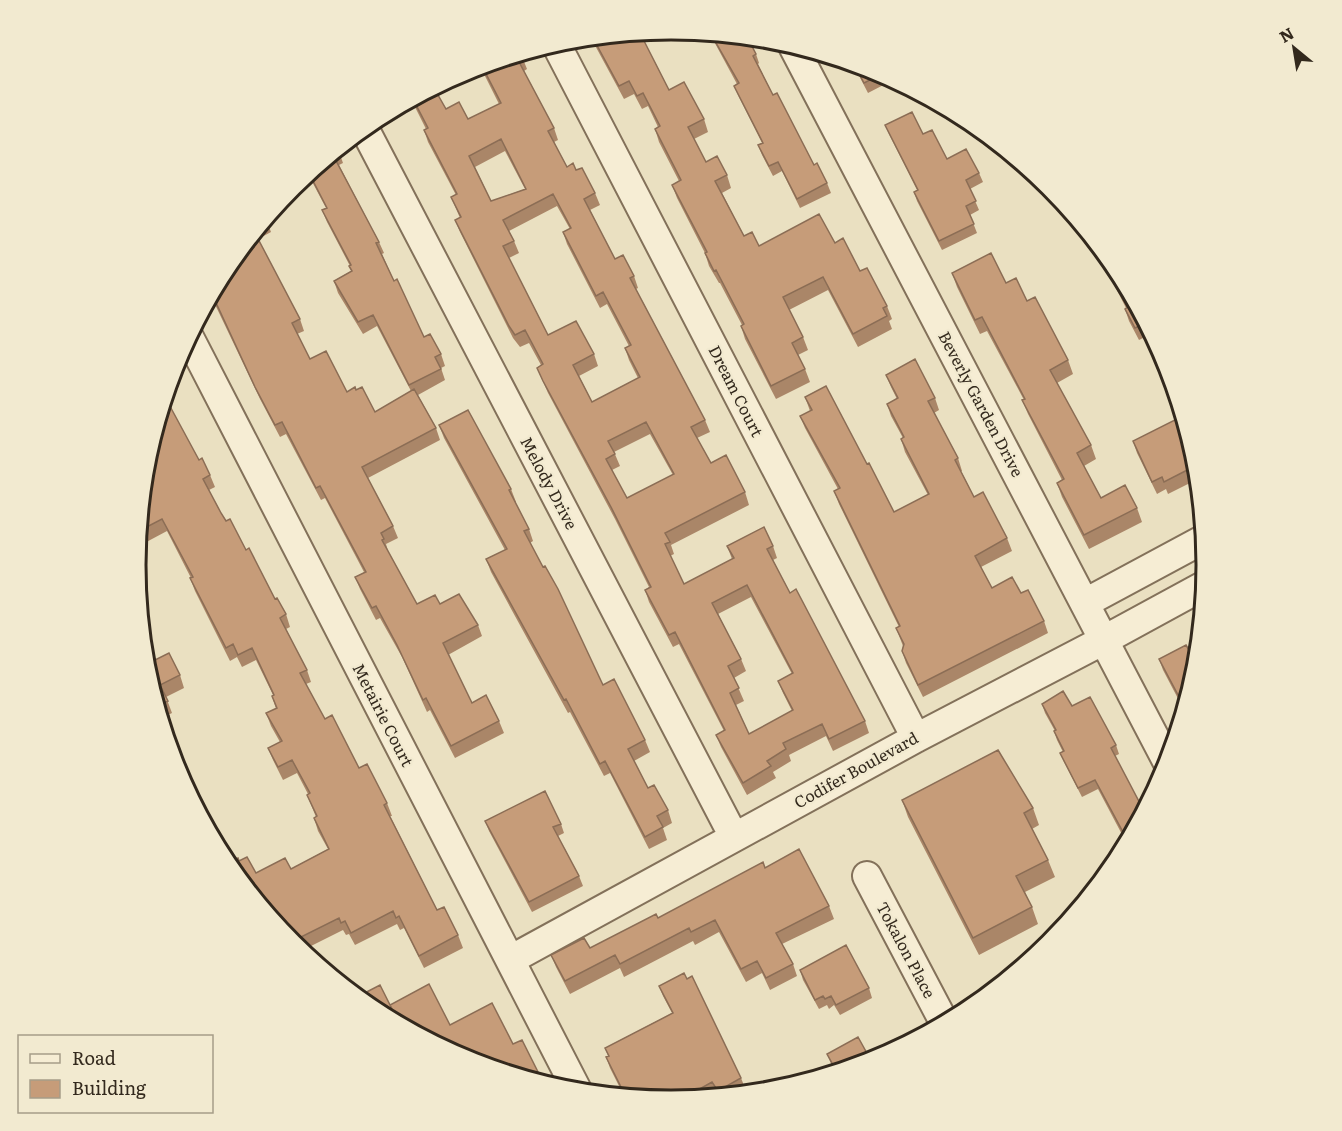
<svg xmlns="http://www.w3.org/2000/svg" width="1342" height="1131" font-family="Literata,serif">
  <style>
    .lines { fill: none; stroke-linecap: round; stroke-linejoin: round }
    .minor-casing { stroke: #83715a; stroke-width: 32 }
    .minor { stroke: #f6edd4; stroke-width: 28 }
    .wall { fill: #aa8668; fill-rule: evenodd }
    .building { fill: #c69c79; stroke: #8b6d55; stroke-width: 1.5; fill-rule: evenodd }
    .labels { text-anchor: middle; stroke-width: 4.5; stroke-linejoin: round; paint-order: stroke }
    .street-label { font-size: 16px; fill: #33291d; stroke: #f2ead0 }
    .rim { fill: none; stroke: #33291d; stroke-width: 3 }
  </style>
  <rect width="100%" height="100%" fill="#eae0c1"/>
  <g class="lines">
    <defs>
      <path id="minor" d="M556,44l360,694
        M793,46l375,717
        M364,128l370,709
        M189,337l389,755
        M1085,603l119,-64
        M867,876l78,148
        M510,960l406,-222 188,-98 101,-55"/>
    </defs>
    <use href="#minor" class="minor-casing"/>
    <use href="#minor" class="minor"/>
  </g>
  <path class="wall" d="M690,32l12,1 -9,5z
    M640,33l29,57 35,29 4,13 -14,7 12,23 21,13 4,13 -9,5 22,43 15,10 76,-3 25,28 27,35 5,13 -3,2 3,8 -34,18 -30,-57 -39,20 14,27 5,13 -10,5 7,14 5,13 -34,17 -31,-60 -4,-13 1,-1 -22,-42h-1l-10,-17 -4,-13 -28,-55 -5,-13 7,-4 -20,-39 -4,-13 3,-2 -10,-21 -6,3 -8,-15 -10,5 -33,-61z
    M710,34l39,4 2,7 5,9 3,9 -1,1 15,31 41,70 13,18 4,10 -31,15 -18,-37 -9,5 -11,-21 -4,-10 4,-2 -24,-48 -4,-9 3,-2z
    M521,54l6,15 -3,2 30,57 4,12 -4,2 13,25 9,3 19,23 5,12 -10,5 25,49 19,17 4,12 -2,1 69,131 5,12 -13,6 14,25 34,29 4,13 -78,40 3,9 -4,2 14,28 48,-25 -5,-13h46l4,12 -4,2 17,33 75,128 4,12 -36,18 -7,-15 -37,19 2,6 -18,11 3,6 -29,17 -26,-48 -5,-12 8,-4 -45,-87 -6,3 -24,-45 -4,-12 4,-3 -34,-68 -67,-126 -11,-25 4,-3 -12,-22 -9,4 -7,-9 -53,-106 -5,-12 5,-2 -9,-21 5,-2 -28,-53 -4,-12 2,-1 -11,-22 -2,2 -4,-8 25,-13 12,21 22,10 31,-15 -19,-38zM505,151l20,38 -34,12 -16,-34zM557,206l13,23 -7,3 4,12 33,64 7,-4 22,42 -4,2 4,12 9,18 -46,24 -13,-26 19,-10 -4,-12 -46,-19 -39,-77 10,-5 -5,-12 -5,-10zM650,434l23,41 -46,23 -15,-28 8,-4 -6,-14zM751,597l41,77 -14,7 5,12 9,18 -43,23 -13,-29 8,-4 -10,-23 12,-7 -5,-12 -23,-45z
    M853,64l23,7 17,9 -25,13z
    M885,125l38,9 24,25 32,14 4,9 -13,7 9,21 -9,5 7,18 -35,17 -25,-49 -3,-9 3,-2 -28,-56z
    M338,149l5,14 -4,2 40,77 5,11 -2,1 12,27 30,56 17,17 4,12 -4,2 4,12 -27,15 18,33 4,12 -72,38 25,48 5,12 -12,6 2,7 29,53h23l38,21 4,11 -34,19 24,48 27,18 5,12 -49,25 -25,-48 -3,2 -25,-55 -22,-39 -4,2 -16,-31 -5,-12 9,-5 -39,-74 -4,2 -35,-66 -6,3 -20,-38 -49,-103 15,-28 40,-49 5,13 -13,7 42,80 4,12 -7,3 13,25 37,33 9,-2 19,22 36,-21 -34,-65 -14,8 -25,-41 -4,-12 17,-10 -1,-5 -23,-44 -5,-12 4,-2 -18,-34z
    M1094,243l22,25 35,66 -12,6 -10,-19 -4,-12 1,-1 -27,-53z
    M952,273l54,10 21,18 41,59 5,14 -16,9 34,62 5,14 -12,7 17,32 36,10 5,14 -53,27 -27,-52 -5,-14 5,-3 -34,-66 -6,-14h2l-37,-69 -7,3 -23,-47z
    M886,375l49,23 4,12 -5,3 24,45 4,13h-1l13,26 33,41 5,13 -31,16 11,21 29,5 23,28 4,12 -125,64 -17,-34 -4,-12 1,-5 -7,-18 3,-1 -60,-123 -5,-13 4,-2 -33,-61 -5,-12 10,-5 -5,-14 62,67 27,48 34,-17 -23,-43 -4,-13 2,-1 -12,-22 -4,-12 10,-5 -6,-12z
    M1175,390l21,71 2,18 -30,15 -2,-5 -9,5 -20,-41 -4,-12 46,-23 -6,-12 -5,-12z
    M439,425l72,64 5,13h-1l14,27 4,12 -3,2 73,142 42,55 5,12 -16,9 14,27 20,22 4,13 -9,5 4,12 -18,9 -39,-76 -6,3 -34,-64 -2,1 -77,-141 -5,-13 19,-9 -61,-112z
    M199,460l11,15 5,12 -6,3 12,23 25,37 29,49 11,15 4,13 -4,2 21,41 4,12 -5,2 19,35 34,49 28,35 5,13h-2l47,94 21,25 5,13 -39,20 -20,-40 -4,2 -3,-6 -42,21 -6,-11 -3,1 -3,-5 -42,21 -9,-7 -66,-81 13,-2 17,12 35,-4 37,-20 -10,-18 -4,-13 2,-1 -9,-22 1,-1 -11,-21 -14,7 -10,-20 -5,-12 12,-6 -9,-16 -5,-13 10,-4 -4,-13 1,-1 -17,-35 -14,7 -5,-10 -7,4 -35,-70 -5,-13h1l-24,-47 -30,16 7,-72 5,-2 -4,-7 1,-5z
    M1159,659l37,11 -12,40 -21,-40z
    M146,670l34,5 4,13 -18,9 6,16 -4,2 5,13 -8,4z
    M1042,704l30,2 44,39 3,9 -4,2 29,55 -16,29 -2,2 -28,-53 -16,8 -18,-35 -4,-9 3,-1 -6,-12 -3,-9h1l-10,-18z
    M902,800l131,8 6,17 -7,4 16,31 7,17 -30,15 7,15 6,17 -59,31 -71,-138z
    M485,821l76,3 3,9 -6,3 21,40 4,10 -51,26 -43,-81z
    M765,868l64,38 5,13 -52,25 11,20 4,12 -27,14 -8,-17 -16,9 -27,-50 -24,13 -2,-4 -69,36 -4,-9 -50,26 -14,-27 -5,-12 39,-7 68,-30z
    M800,970l69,18 3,10 -32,17 -6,-10 -5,4 -2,-4 -8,4 -16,-29z
    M659,986l82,92 4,10 -11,7 -15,1 -3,-4 -9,5 -36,4 -47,-5 -14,-28 -4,-11 2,-1 -3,-8 67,-35 -9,-17z
    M390,1004l60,21 63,19 26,30 4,9 -77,-23 -68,-36 -4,-7 -4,2 -17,-8z
    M827,1054l41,1 8,5 -41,13z"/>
  <path class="building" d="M640,33l29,57 15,-8 20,37 -16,8 18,35 11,-6 10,19 -12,6 29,55 8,-4 7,14 60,-32 16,29 8,-5 17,33 7,-3 20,38 -4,2 4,8 -34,18 -30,-57 -40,20 20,40 -11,6 13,26 -34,17 -30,-60 3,-2 -28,-54 -2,1 -9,-18 2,-1 -35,-67 9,-5 -26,-51 5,-3 -17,-33 -6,3 -8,-15 -10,5 -26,-48z
    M711,34l36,3 9,17 -3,2 20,39 4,-2 37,72 3,-2 10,20 -30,16 -19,-37 -9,4 -11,-21 5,-2 -29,-57 5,-3z
    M521,54l2,3 -5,3 36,68 -6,3 19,36 6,-4 3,7 6,-2 13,25 -11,6 31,60 8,-4 11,21 -4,2 75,142 -14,7 20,36 15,-8 19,37 -80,41 5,9 -5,2 19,40 50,-26 -7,-12 37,-19 9,19 -6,3 23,44 6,-4 69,132 -36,18 -7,-15 -39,19 3,6 -19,12 4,5 -28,17 -27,-48 9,-5 -50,-98 -6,3 -24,-45 6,-3 -40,-80 -68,-126 -6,-13 6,-4 -18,-34 -10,5 -6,-9 -54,-106 6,-3 -10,-20 6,-3 -33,-64 4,-2 -15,-29 21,-11 12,21 13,-7 9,17 33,-16 -19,-37zM501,139l25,50 -35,12 -22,-45zM553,194l18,34 -8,4 33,64 7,-4 28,53 -6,3 15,29 -48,25 -19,-37 21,-11 -18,-33 -28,14 -45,-89 11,-5 -11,-21zM646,422l28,52 -47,24 -21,-39 9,-5 -7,-13zM747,585l46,88 -15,8 15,29 -44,24 -19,-41 9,-5 -11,-22 13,-7 -29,-56z
    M854,64l22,7 6,3 -18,9z
    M912,112l11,22 9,-4 15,29 19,-10 13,24 -13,7 10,21 -10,5 8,18 -35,17 -25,-49 4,-2 -33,-65z
    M338,149l1,3 -6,3 46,87 -3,1 18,38 3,-2 27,58 6,-3 11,20 -6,3 6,12 -32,16 -36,-70 -15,7 -24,-41 18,-10 -3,-5 2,-1 -29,-55 5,-2 -18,-35z
    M255,233l45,86 -8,4 18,36 16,-8 21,41 8,-5 1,3 6,-3 13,25 39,-23 22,39 -74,39 31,59 -12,7 3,6 -2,1 35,64 18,-9 5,9 19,-10 19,31 -35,18 29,60 14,-8 13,26 -48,25 -25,-48 -3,2 -26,-55 -21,-39 -4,2 -17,-31 11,-5 -46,-86 -4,2 -34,-66 -7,3 -20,-38 -43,-93 14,-26z
    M1095,242l21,26 29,55 -10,5 -10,-19 3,-2 -34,-64z
    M991,253l15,30 10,-5 11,23 8,-4 33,63 -18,10 41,75 -14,8 24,45 24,-13 12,23 -53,27 -27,-52 7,-4 -42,-79 3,-1 -43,-82 -7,3 -23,-47z
    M915,359l20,39 -7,3 30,57 -3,2 19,37 9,-5 24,46 -32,18 17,32 20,-11 9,16 7,-3 16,31 -126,64 -16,-34 2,-7 -8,-16 4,-2 -66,-135 6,-3 -40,-72 12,-6 -7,-13 21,-11 41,78 2,-1 25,49 35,-18 -28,-55 3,-2 -17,-33 11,-6 -12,-23z
    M1175,390l22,75 -33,17 -2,-5 -10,5 -19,-41 48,-24 -13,-23z
    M165,397l34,63 3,-2 8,17 -7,4 18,34 5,8 4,-2 16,31 3,-2 26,51 2,-1 9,16 -6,4 27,52 -7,3 25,46 7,-4 27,53 8,-4 20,39 -3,2 53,105 7,-3 14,28 -39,21 -20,-40 -3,2 -3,-7 -42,22 -6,-12 -4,2 -2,-5 -48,24 -65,-79 -24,-44 6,-3 23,45 7,-3 1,3 8,-4 9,16 29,-15 6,11 38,-20 -15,-31 3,-2 -10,-21 3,-2 -18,-33 -14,7 -10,-19 14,-7 -16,-28 11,-5 -5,-12 2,-1 -22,-47 -14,7 -5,-11 -7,4 -36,-70 3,-1 -31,-58 -23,12 5,-56 7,-3 -5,-10v-1z
    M468,410l43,79 -2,1 20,39 -5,2 19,36 2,-1 13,23 45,96 11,-6 31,61 -17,9 20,39 6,-3 14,25 -11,6 6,11 -18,10 -40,-76 -5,3 -34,-65 -2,1 -78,-141 21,-10 -68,-124z
    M1186,645l11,19 -1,6 -11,38 -26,-49z
    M169,653l11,22 -20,10 8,16 -5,2 6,13 -8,4 -15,-50 -1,-5z
    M1063,691l9,15 18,-9 26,48 -5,3 33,63 -7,14 -14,7 -28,-52 -17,8 -18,-35 4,-2 -10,-20 2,-1 -14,-26z
    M998,750l35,58 -9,5 24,47 -32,16 16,31 -59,31 -71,-138z
    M545,791l16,33 -8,3 26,49 -50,26 -44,-81z
    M799,849l30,57 -53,27 17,31 -27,14 -9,-17 -16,8 -26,-49 -24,12 -2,-4 -69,36 -5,-9 -50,26 -14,-26 33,-17 6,10 66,-34 2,4 105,-56 2,6z
    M846,945l23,43 -33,17 -5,-9 -6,3 -2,-3 -8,4 -15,-30z
    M684,973l3,6 5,-3 49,102 -23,13 -6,-9 -32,18 -9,1 -46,-5 -3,-5h1l-17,-34 3,-1 -4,-8 68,-35 -14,-27z
    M429,984l21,41 42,-22 21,41 9,-4 17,34 -8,5v1l-65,-20 -66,-35 -10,-20z
    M380,985l11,22 -12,7 -6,-3 -16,-14z
    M858,1037l10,18 6,-3 4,7 4,-2 -6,3 -39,12 -10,-18z"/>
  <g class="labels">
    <g class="street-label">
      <text transform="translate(736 391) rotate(63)" y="6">Dream Court</text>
      <text transform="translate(981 404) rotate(62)" y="6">Beverly Garden Drive</text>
      <text transform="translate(549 483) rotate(62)" y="6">Melody Drive</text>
      <text transform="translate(383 715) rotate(63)" y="6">Metairie Court</text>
      <text transform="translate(856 770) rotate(-29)" y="6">Codifer Boulevard</text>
      <text transform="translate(906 950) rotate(62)" y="6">Tokalon Place</text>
    </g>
  </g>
  <path d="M0 0H1342V1131H0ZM146 565a525 525 0 1 1 1050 0a525 525 0 1 1-1050 0Z" fill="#f2ead0" fill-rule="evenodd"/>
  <path class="rim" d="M146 565a525 525 0 1 1 1050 0a525 525 0 1 1-1050 0Z"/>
  <rect x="18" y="1035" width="195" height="78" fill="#f2ead0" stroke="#a69d88" stroke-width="1.5"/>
  <rect x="30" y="1054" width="30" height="9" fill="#f6edd4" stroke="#a69d88" stroke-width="1.5"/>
  <text x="72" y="1065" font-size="18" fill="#33291d">Road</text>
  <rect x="30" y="1080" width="30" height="18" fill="#c69c79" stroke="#a69d88" stroke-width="1.5"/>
  <text x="72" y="1095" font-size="18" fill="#33291d">Building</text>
  <g transform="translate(1294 48) rotate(330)" stroke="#f2ead0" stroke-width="4.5" paint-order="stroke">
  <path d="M0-4.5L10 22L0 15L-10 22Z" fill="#33291d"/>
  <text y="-9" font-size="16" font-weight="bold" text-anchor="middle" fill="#33291d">N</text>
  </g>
</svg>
